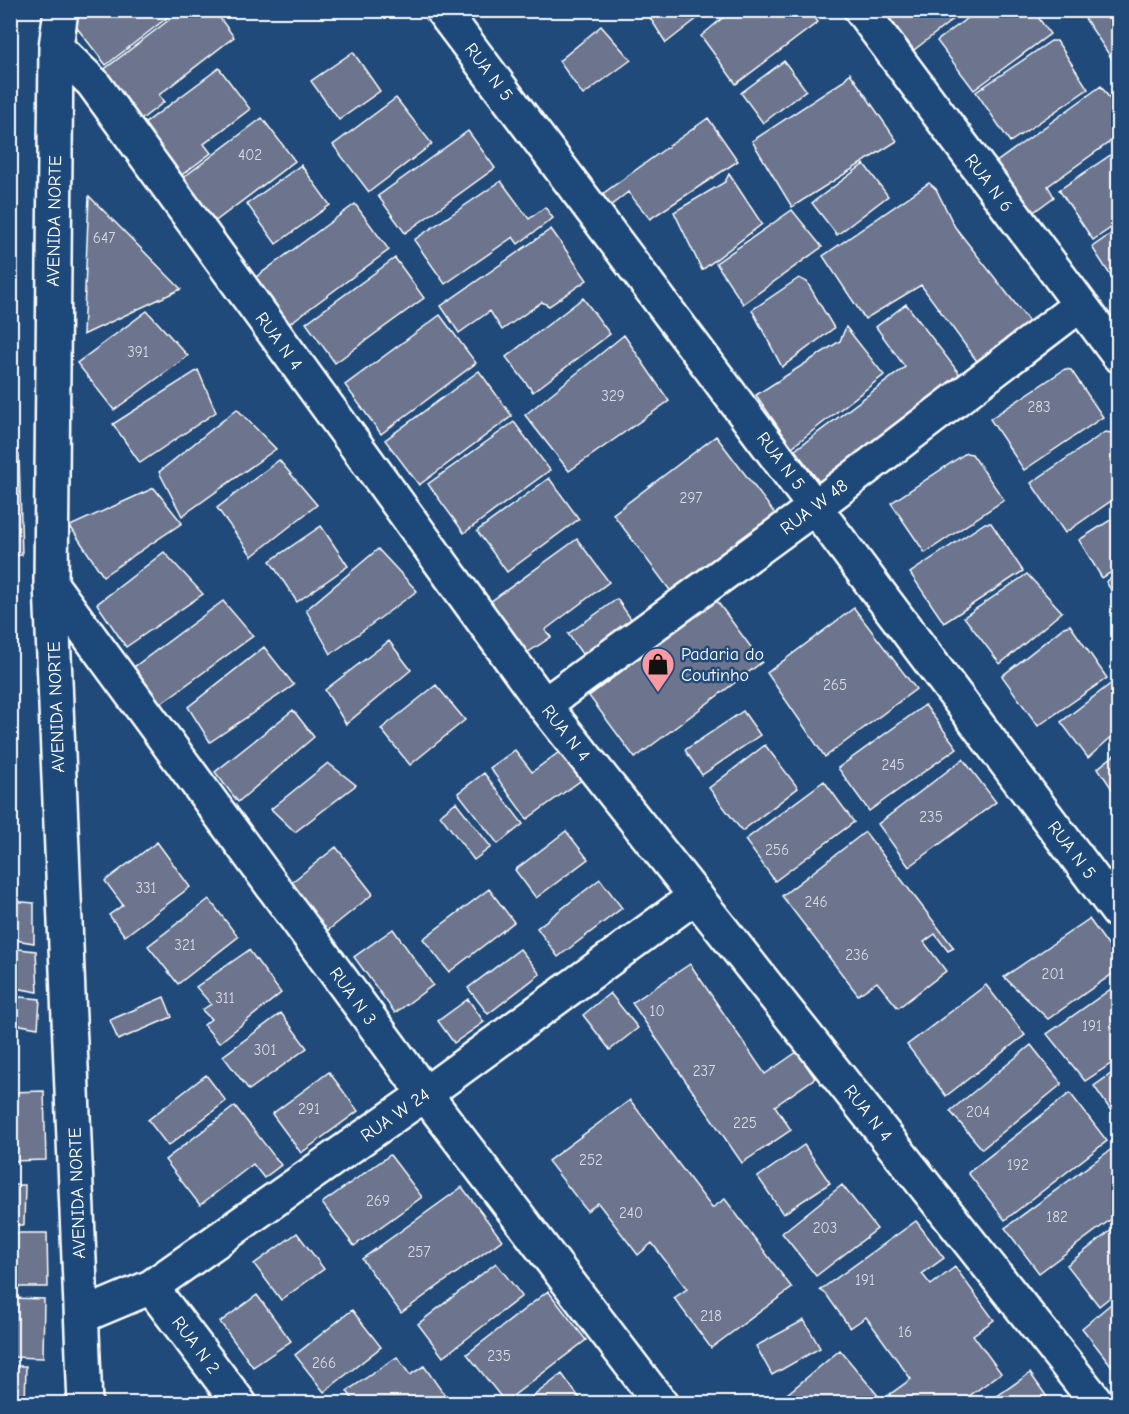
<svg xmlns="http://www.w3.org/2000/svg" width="1129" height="1414" font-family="'Comic Neue',sans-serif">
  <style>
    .building { fill: #6c748d; stroke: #fff; stroke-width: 1.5 }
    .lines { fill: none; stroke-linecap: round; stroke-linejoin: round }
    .minor-casing { stroke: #fff; stroke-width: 38 }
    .minor { stroke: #1f4a7a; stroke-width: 33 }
    .labels { text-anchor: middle; stroke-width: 5; stroke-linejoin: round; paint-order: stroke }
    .number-label { font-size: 15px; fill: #dadce2 }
    .street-label { font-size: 18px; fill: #fff; stroke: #1f4a7a }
    .poi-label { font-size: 18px; fill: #fff; stroke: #1f4a7a; text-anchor: start }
  </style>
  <rect width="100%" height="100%" fill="#1f4a7a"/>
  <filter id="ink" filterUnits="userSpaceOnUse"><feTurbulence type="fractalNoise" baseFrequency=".0167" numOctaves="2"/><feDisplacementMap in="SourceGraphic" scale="12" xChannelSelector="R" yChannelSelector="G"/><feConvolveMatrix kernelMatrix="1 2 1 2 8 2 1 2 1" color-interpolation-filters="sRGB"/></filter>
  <g filter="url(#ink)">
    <path class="building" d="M72,10h105l-71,55 -36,-46z
      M182,10h32l20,27 -75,58 5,7 -34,26 -37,-50z
      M645,10h63l-42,33z
      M732,10h77l9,12 -82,62 -35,-48z
      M883,10h82l-51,40z
      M978,10h55l17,24 -76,56 -37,-49z
      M1087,10h31v53l-2,2 -34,-51z
      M601,26l30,34 -48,35 -24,-34z
      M1051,41h6l31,48 -78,53 -34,-50z
      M353,52l27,39 -41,29 -28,-39z
      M784,61l22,29 -43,33 -22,-30z
      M219,68l31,41 -46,35 7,9 -32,24 -39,-50z
      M850,73l47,68 -105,66 -40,-66 90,-59z
      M1101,86l17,25v25l-70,50 6,11 -23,17 -36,-51z
      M396,98l36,46 -63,48 -36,-47z
      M262,118l33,43 -82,62 -33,-43z
      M708,118l30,43 -88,58 -22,-27 -19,15 -8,-12z
      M468,131l27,37 -90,65 -27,-37z
      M1118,150v73l-25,17 -34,-50z
      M864,164l24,32 -51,39 -25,-32z
      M301,165l29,40 -54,39 -29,-40z
      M729,174l33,50 -60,46 -28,-58 51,-30z
      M501,181l28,38 16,-12 8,11 -35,26 -5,-7 -68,47 -31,-44z
      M929,183l7,6 19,38 80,102 -53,39 -61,-83 -56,34 -42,-63z
      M89,196l92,93 -98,46z
      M355,204l34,46 -103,76 -34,-46z
      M792,210l30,37 -79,57 -27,-41z
      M551,229l36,51 -38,26 -7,-4 -40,28 -12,-19 -31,22 -18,-27z
      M1118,229v58l-26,-40z
      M395,258l29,40 -89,65 -29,-40z
      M799,278l8,4 27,46 -52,39 -30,-57z
      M583,298l27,36 -77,58 -27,-35z
      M906,304l59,77 -142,106 -28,-37 110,-83 -29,-40z
      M147,311l41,45 -74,54 -37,-47z
      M440,315l36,48 -95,71 -36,-49z
      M846,327l38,48 -92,72 -36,-52 84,-54z
      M624,335l45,66 -100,70 -44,-56z
      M1065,369l6,1 32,47 -79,53 -34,-51z
      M198,370l18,42 -76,51 -27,-39z
      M479,371l33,45 -93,69 -34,-45z
      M237,409l39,40 -94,67 -23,-44z
      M514,422l36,48 -86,63 -36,-49z
      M1105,432l7,1 6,10v53l-53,37 -34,-50z
      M716,436l63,83 -104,78 -62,-83z
      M966,453l6,1 32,46 -79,53 -34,-50z
      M10,455h9l3,100 -12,1z
      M279,460l38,45 -65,51 -35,-48z
      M549,478l30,41 -72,53 -30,-41z
      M154,488l28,35 -79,53 -33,-50z
      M1118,515v53l-16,10 -23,-38z
      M985,523h6l32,48 -79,52 -34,-50z
      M321,526l27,40 -51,36 -27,-41z
      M577,539l32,43 -64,48 6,7 -24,16 -37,-51z
      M378,549l39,42 -86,63 -25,-44z
      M164,552l39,42 -77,53 -29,-43z
      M1118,573v28l-12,-19z
      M1027,574l35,38 -62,52 -36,-47z
      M617,599l19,27 -49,35 -19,-27z
      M716,600l46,62 -127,96 -46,-62z
      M223,601l30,35 -97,71 -26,-37z
      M854,608l62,81 -91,68 -58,-84z
      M1070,625l37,53 -69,48 -36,-50 62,-49z
      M389,641l22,29 -65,54 -21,-34z
      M264,647l30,38 -84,57 -22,-35z
      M1113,682l5,7v42l-30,27 -27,-36z
      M436,685l29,35 -55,45 -29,-36z
      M925,705l32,43 -88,63 -31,-43z
      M293,710l21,27 -76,65 -23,-30z
      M743,711l17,24 -58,40 -17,-25z
      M765,745l33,43 -56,43 -33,-43z
      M566,747l21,29 -60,43 -37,-51 25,-18 17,22z
      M1118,752v46l-20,-30z
      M963,759l33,43 -87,65 -31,-43z
      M328,763l28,22 -61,47 -24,-23z
      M484,773l39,51 -25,20 -40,-51z
      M824,781l30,41 -79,59 -30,-41z
      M456,802l35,45 -17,13 -34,-45z
      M566,831l22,28 -52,39 -21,-28z
      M865,832l89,116 -6,3 -13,-17 -11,8 22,29 -48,37 -21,-26 -19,13 -76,-99z
      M157,842l33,45 -65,49 -16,-21 14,-10 -18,-24z
      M336,847l37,47 -47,38 -38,-47z
      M600,879l22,29 -64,49 -21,-29z
      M489,889l25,33 -65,50 -26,-33z
      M209,899l29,38 -60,47 -30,-38z
      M10,901l24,2v40l-24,-4z
      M1089,919l29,40v11l-70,49 -44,-42z
      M393,929l40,56 -38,28 -41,-56z
      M10,948l26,3 2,41 -28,-5z
      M520,949l20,25 -52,40 -20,-26z
      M249,950l32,43 -62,50 -15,-18 7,-6 -9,-9 9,-6 -15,-17z
      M690,964l75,110 32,-22 18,26 -40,28 16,24 -49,33 -110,-160z
      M1118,984v75l-33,22 -38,-47z
      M986,985l39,50 -79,61 -39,-51z
      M610,993l28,35 -28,22 -27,-35z
      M10,996l30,3 -2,29 -28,-5z
      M164,997l8,20 -54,23 -8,-20z
      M468,999l16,23 -30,21 -16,-22z
      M281,1013l26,35 -58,42 -26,-34z
      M1031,1045l31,39 -80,65 -32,-38z
      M1118,1069v52l-24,-35z
      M329,1072l29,39 -57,42 -29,-39z
      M206,1075l20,26 -58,45 -20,-26z
      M44,1091l2,69 -36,1v-69z
      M1070,1093l37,48 -102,79 -37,-47z
      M630,1100l82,108 13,-9 67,89 -81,60 -37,-50 13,-9 -35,-46 -14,12 -40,-52 -11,8 -39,-50z
      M235,1106l46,59 -17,13 -11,-14 -53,41 -35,-45z
      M804,1145l26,38 -47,31 -25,-37z
      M1113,1148l5,7v59l-79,59 -34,-45z
      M390,1155l32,42 -68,49 -32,-43z
      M10,1185h15l-1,40h-14z
      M842,1185l35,44 -61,47 -34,-43z
      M462,1187l40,53 -101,73 -39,-54z
      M916,1221l28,37 -22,16 9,11 24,-18 39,53 -21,15 28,38 -43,31h-62l-7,-9 22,-16 -45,-62 -16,11 -24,-34 -6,-4z
      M1118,1225v66l-19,15 -32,-41z
      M10,1233h37l1,54h-38z
      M297,1233l27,36 -43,31 -27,-36z
      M496,1263l26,33 -79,61 -25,-33z
      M548,1291l38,49 -81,62 -38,-48z
      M257,1295l34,46 -38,26 -33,-45z
      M10,1298l34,1 -1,59 -33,-1z
      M1118,1298v76l-36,-46z
      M352,1310l29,37 -57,45 -29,-37z
      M804,1320l16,28 -48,27 -16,-29z
      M840,1350l45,54h-110z
      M397,1357l13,18 14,-9 24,34 -5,4h-87l-9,-13z
      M10,1366h16l-1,38h-15z
      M1030,1373l22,31h-66z
      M562,1374l22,30h-61z"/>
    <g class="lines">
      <defs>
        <path id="minor" d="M61,10l-5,37 -5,537 34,820
          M442,10l676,902
          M861,10l257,345
          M56,47l37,36 451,622 554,699
          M51,584l374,510 236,310
          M544,705l271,-198 265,-202
          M151,1287l89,117
          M82,1316l69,-29 274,-193 271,-198"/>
      </defs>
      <use href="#minor" class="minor-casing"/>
      <use href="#minor" class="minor"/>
    </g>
  </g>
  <defs>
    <symbol id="shop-pin" viewBox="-11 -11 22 30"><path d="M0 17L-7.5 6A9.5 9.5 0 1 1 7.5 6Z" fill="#ff9aa2" stroke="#1f4a7a"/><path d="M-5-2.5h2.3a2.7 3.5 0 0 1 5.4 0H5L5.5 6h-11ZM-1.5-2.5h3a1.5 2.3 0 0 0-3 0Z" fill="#111"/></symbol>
  </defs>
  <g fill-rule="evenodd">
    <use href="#shop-pin" x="639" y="645" width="38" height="52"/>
  </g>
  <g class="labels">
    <g class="number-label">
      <text x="250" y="160">402</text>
      <text x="104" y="243">647</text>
      <text x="138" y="357">391</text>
      <text x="613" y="401">329</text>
      <text x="1039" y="412">283</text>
      <text x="691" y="503">297</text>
      <text x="835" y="690">265</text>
      <text x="893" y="770">245</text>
      <text x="931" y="822">235</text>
      <text x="777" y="855">256</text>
      <text x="146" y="893">331</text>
      <text x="816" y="907">246</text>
      <text x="185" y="950">321</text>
      <text x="857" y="960">236</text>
      <text x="1053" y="979">201</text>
      <text x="225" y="1003">311</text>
      <text x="657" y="1016">10</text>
      <text x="1092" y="1031">191</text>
      <text x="265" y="1055">301</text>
      <text x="704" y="1076">237</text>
      <text x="309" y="1114">291</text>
      <text x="978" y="1117">204</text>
      <text x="745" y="1128">225</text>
      <text x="591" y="1165">252</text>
      <text x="1018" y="1170">192</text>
      <text x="378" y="1206">269</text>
      <text x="631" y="1218">240</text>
      <text x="1057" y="1222">182</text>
      <text x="825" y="1233">203</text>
      <text x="419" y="1257">257</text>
      <text x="865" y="1285">191</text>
      <text x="711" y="1321">218</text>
      <text x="905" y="1337">16</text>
      <text x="499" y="1361">235</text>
      <text x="324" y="1368">266</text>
    </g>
    <g class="street-label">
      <text transform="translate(489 72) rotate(53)" y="6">RUA N 5</text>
      <text transform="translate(989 183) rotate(53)" y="6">RUA N 6</text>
      <text transform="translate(54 221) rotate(-89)" y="6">AVENIDA NORTE</text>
      <text transform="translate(279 341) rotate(54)" y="6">RUA N 4</text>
      <text transform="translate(781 461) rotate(53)" y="6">RUA N 5</text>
      <text transform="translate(814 507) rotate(-37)" y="6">RUA W 48</text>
      <text transform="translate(56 707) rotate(-92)" y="6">AVENIDA NORTE</text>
      <text transform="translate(566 733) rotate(52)" y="6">RUA N 4</text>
      <text transform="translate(1072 850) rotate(53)" y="6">RUA N 5</text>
      <text transform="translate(353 996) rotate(54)" y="6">RUA N 3</text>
      <text transform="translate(868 1113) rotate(52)" y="6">RUA N 4</text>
      <text transform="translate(395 1115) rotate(-35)" y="6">RUA W 24</text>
      <text transform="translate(77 1193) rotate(-92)" y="6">AVENIDA NORTE</text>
      <text transform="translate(196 1345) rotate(53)" y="6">RUA N 2</text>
    </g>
    <g class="poi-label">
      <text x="681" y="660">Padaria do<tspan x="681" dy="21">Coutinho</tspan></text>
    </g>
  </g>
  <rect width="1129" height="1414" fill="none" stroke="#1f4a7a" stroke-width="36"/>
  <rect x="18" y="18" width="1093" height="1378" fill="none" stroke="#fff" stroke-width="2" filter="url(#ink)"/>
</svg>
